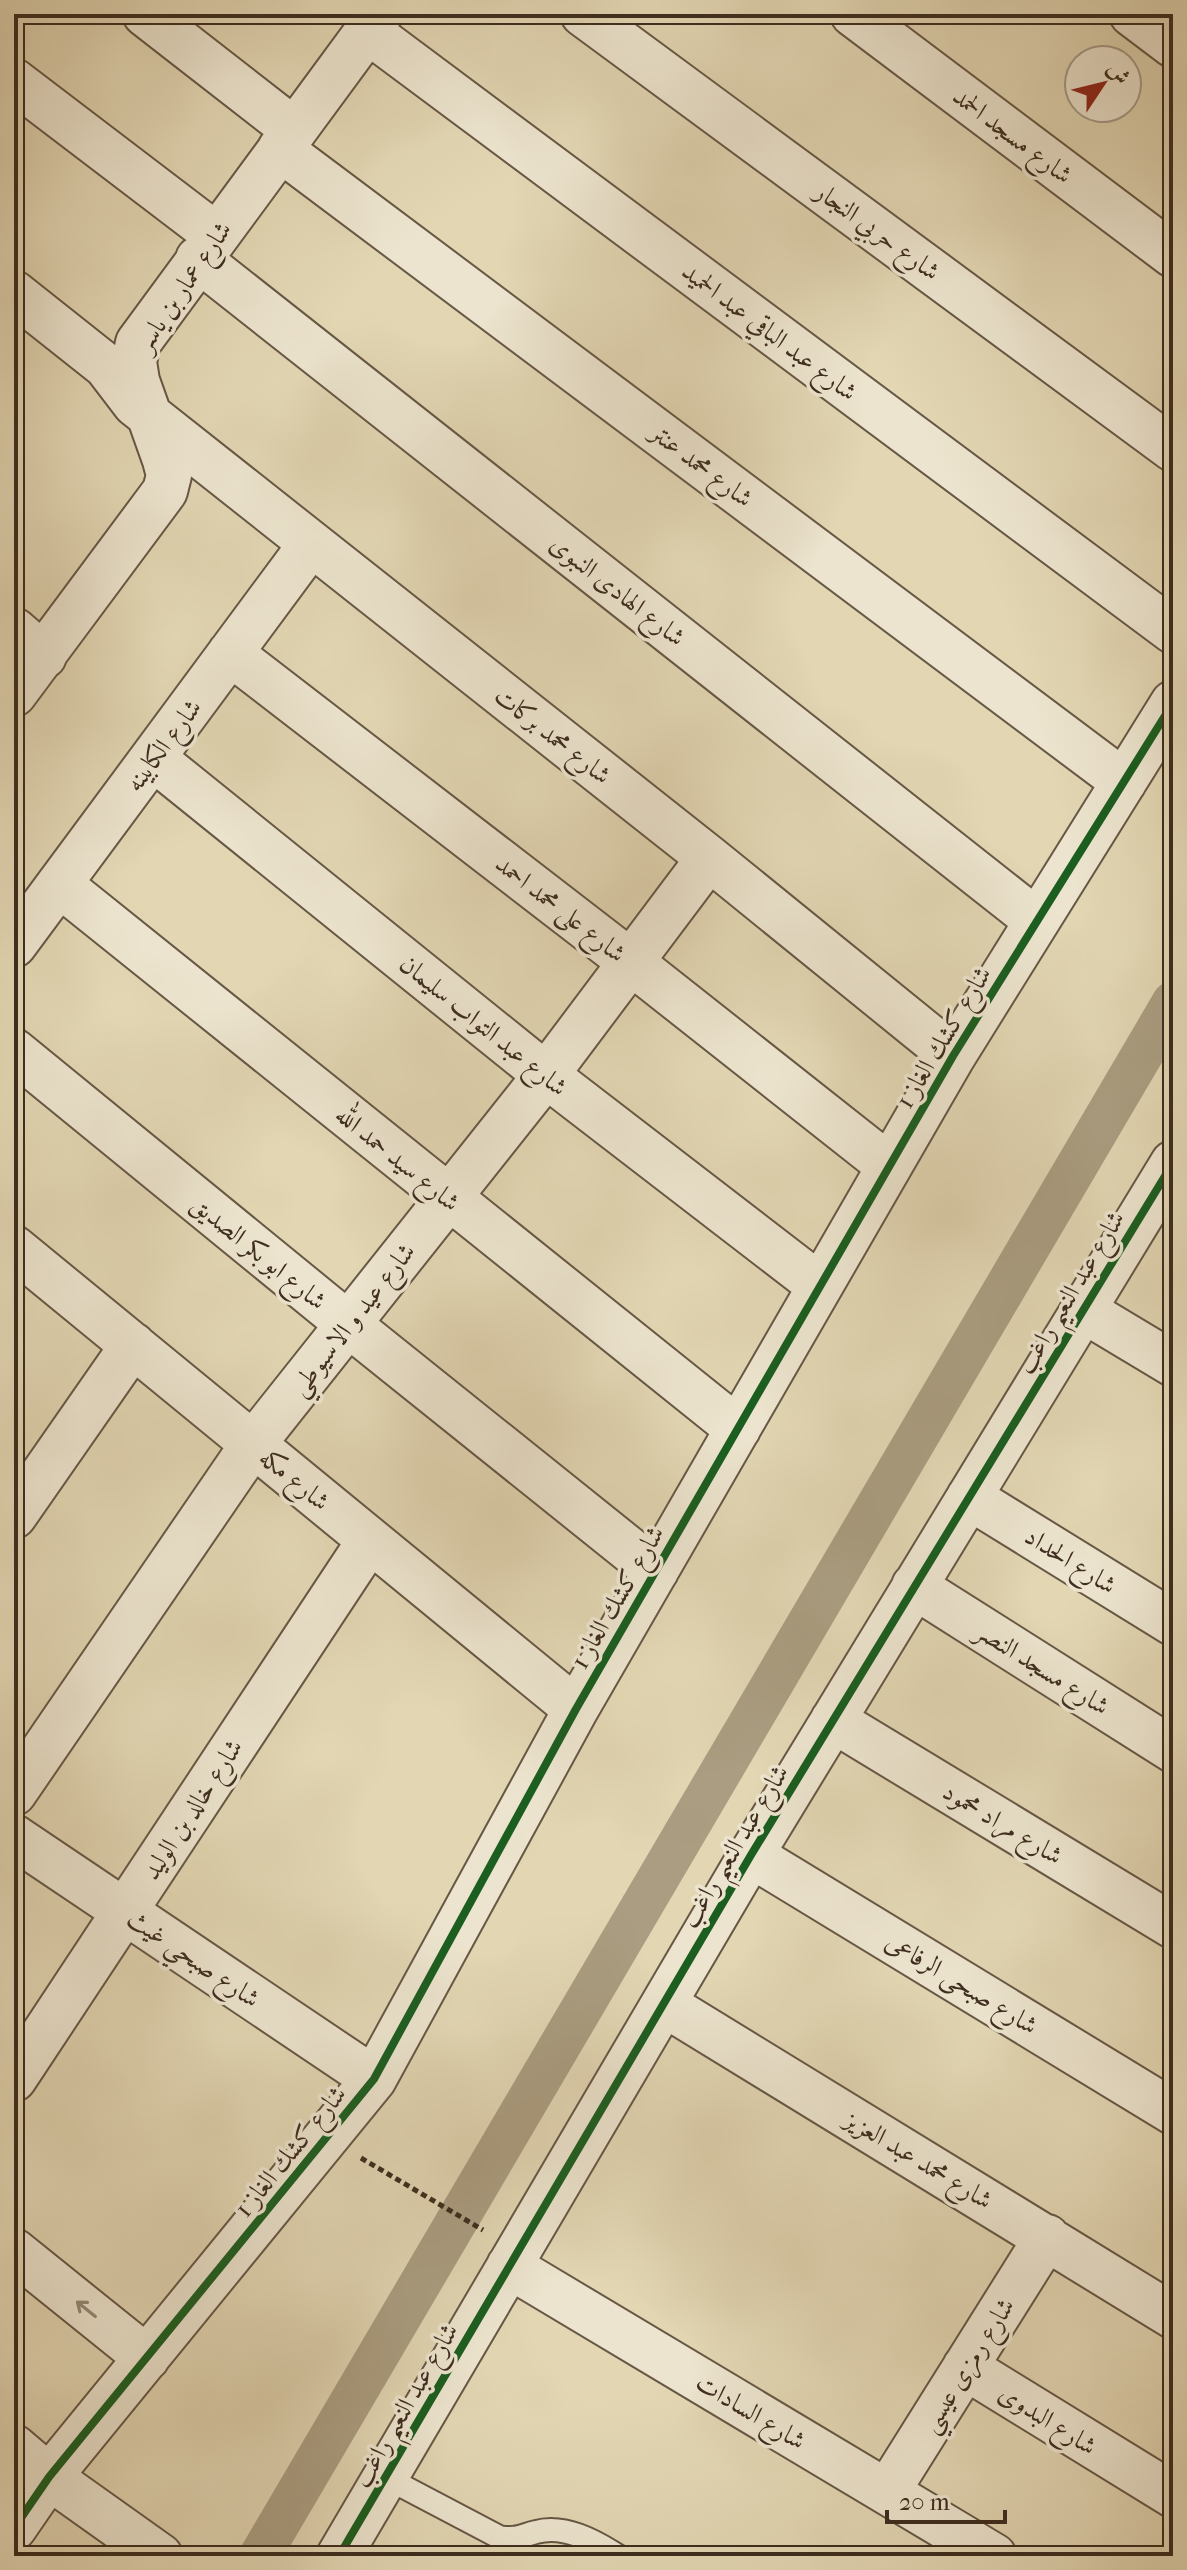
<svg xmlns="http://www.w3.org/2000/svg" width="1187" height="2570" font-family="'IM FELL French Canon',Amiri,serif">
  <style>
    .lines { fill: none; stroke-linecap: round; stroke-linejoin: round }
    .canal { stroke: #aa9d81; stroke-width: 42 }
    .lane-casing { stroke: #675745; stroke-width: 26 }
    .street-casing { stroke: #675745; stroke-width: 48 }
    .path { stroke: #3e2d20; stroke-width: 5; stroke-dasharray: 6 4; stroke-linecap: butt }
    .lane { stroke: #ece4ce; stroke-width: 22 }
    .street { stroke: #ece4ce; stroke-width: 44 }
    .cycleway-casing { stroke: #ece4ce; stroke-width: 13 }
    .cycleway { stroke: #1b5e20; stroke-width: 8 }
    .oneway { stroke: #958877 }
    .labels { text-anchor: middle; stroke-width: 7; stroke-linejoin: round; paint-order: stroke }
    .street-label { font-size: 26px; fill: #3e2d20; stroke: #ece4ce }
  </style>
  <rect width="100%" height="100%" fill="#e2d6b3"/>
  <filter id="stains"><feTurbulence type="fractalNoise" baseFrequency=".0025" numOctaves="4"/><feColorMatrix values="0 0 0 0 .2 0 0 0 0 .09 0 0 0 0 .02 0 0 0 .5 -.17"/></filter>
  <radialGradient id="worn" r=".72"><stop offset=".6" stop-color="#630" stop-opacity="0"/><stop offset="1" stop-color="#630" stop-opacity=".3"/></radialGradient>
  <g class="lines">
    <path class="canal" d="M260,2556l913,-1554"/>
    <defs>
      <path id="lane" d="M385,2477l114,60c17,3 21,-1 37,-5 28,-8 59,9 82,24"/>
      <path id="street" d="M145,14l149,116
        M583,14l590,435
        M853,14l320,241
        M1132,14l41,31
        M368,31l805,600
        M14,81l202,154
        M280,149l844,633
        M198,259l839,662
        M14,293l92,73 29,38 574,454 244,198
        M14,630l30,26
        M230,653l402,310 257,203
        M14,694l151,-203 4,-16 -4,-15 -28,-79 -3,-19 4,-19 242,-329
        M153,758l393,317 274,211
        M59,884l679,545
        M14,945l297,-401
        M14,1051l334,273 308,247
        M14,1248l562,461
        M1083,1310l90,54
        M969,1497l204,126
        M14,1516l119,-171
        M914,1586l259,164
        M833,1720l340,206
        M14,1793l239,-349 293,-369 163,-217
        M14,1837l360,242
        M751,1855l422,257
        M664,2004l509,312
        M14,2079l356,-539
        M14,2251l133,107
        M509,2266l485,290
        M965,2367l208,128
        M14,2447l35,30 111,79
        M887,2492l160,-255
        M14,2528l35,-51 325,-398 202,-370 377,-653 220,-353
        M339,2556l412,-701 422,-692"/>
    </defs>
    <use href="#lane" class="lane-casing"/>
    <use href="#street" class="street-casing"/>
    <path class="path" d="M361,2158l122,72"/>
    <use href="#lane" class="lane"/>
    <use href="#street" class="street"/>
    <defs>
      <path id="cycleway" d="M14,2528l35,-51 325,-398 202,-370 377,-653 220,-353
        M339,2556l412,-701 422,-692"/>
    </defs>
    <use href="#cycleway" class="cycleway-casing"/>
    <use href="#cycleway" class="cycleway"/>
  </g>
  <defs><path id="oneway-shaft" d="M-6 0H5M1.5-3L5.5 0L1.5 3" fill="none" stroke-width="1.6" stroke-linecap="round" stroke-linejoin="round" transform="scale(2)"/></defs>
  <use class="oneway" href="#oneway-shaft" transform="translate(86 2309) rotate(-141)"/>
  <g class="labels">
    <g class="street-label">
      <text transform="translate(1013 135) rotate(37)" y="9">شارع مسجد الحمد</text>
      <text transform="translate(878 231) rotate(36)" y="9">شارع حربي النجار</text>
      <text transform="translate(183 286) rotate(-56)" y="9">شارع عمار بن ياسر</text>
      <text transform="translate(770 331) rotate(37)" y="9">شارع عبد الباقي عبد الحميد</text>
      <text transform="translate(702 465) rotate(37)" y="9">شارع محمد عنتر</text>
      <text transform="translate(618 590) rotate(38)" y="9">شارع الهادى النبوى</text>
      <text transform="translate(553 735) rotate(38)" y="9">شارع محمد بركات</text>
      <text transform="translate(163 745) rotate(-53)" y="9">شارع الكابينه</text>
      <text transform="translate(561 908) rotate(38)" y="9">شارع على محمد احمد</text>
      <text transform="translate(484 1025) rotate(39)" y="9">شارع عبد التواب سليمان</text>
      <text transform="translate(943 1037) rotate(-59)" y="9">شارع كشك الغاز 1</text>
      <text transform="translate(398 1158) rotate(39)" y="9">شارع سيد حمد الله</text>
      <text transform="translate(259 1252) rotate(39)" y="9">شارع ابو بكر الصديق</text>
      <text transform="translate(1070 1292) rotate(-59)" y="9">شارع عبد النعيم راغب</text>
      <text transform="translate(352 1319) rotate(-52)" y="9">شارع عيد و الاسيوطي</text>
      <text transform="translate(295 1479) rotate(39)" y="9">شارع مكه</text>
      <text transform="translate(1071 1560) rotate(32)" y="9">شارع الحداد</text>
      <text transform="translate(617 1597) rotate(-60)" y="9">شارع كشك الغاز 1</text>
      <text transform="translate(1043 1668) rotate(32)" y="9">شارع مسجد النصر</text>
      <text transform="translate(192 1809) rotate(-57)" y="9">شارع خالد بن الوليد</text>
      <text transform="translate(1003 1823) rotate(31)" y="9">شارع مراد محمود</text>
      <text transform="translate(734 1846) rotate(-59)" y="9">شارع عبد النعيم راغب</text>
      <text transform="translate(194 1958) rotate(34)" y="9">شارع صبحي غيث</text>
      <text transform="translate(962 1983) rotate(31)" y="9">شارع صبحى الرفاعى</text>
      <text transform="translate(290 2151) rotate(-51)" y="9">شارع كشك الغاز 1</text>
      <text transform="translate(919 2159) rotate(31)" y="9">شارع محمد عبد العزيز</text>
      <text transform="translate(967 2365) rotate(-58)" y="9">شارع رمزى عيسي</text>
      <text transform="translate(405 2405) rotate(-60)" y="9">شارع عبد النعيم راغب</text>
      <text transform="translate(751 2411) rotate(31)" y="9">شارع السادات</text>
      <text transform="translate(1048 2419) rotate(32)" y="9">شارع البدوى</text>
    </g>
  </g>
  <rect width="1187" height="2570" fill="none" stroke="#e2d6b3" stroke-width="48"/>
  <rect x="16" y="16" width="1155" height="2538" fill="none" stroke="#3e2d20" stroke-width="4"/>
  <rect x="24" y="24" width="1139" height="2522" fill="none" stroke="#3e2d20" stroke-width="2"/>
  <g transform="translate(1103 84) rotate(55)"><circle r="38" fill="#ece4ce" stroke="#a69b88" stroke-width="2"/>
  <path d="M0-6L14 30L0 20L-14 30Z" fill="#8f2418"/>
  <text y="-12" font-size="22" font-weight="bold" text-anchor="middle" fill="#3e2d20">ش</text>
  </g>
  <path d="M887 2510v12h118v-12" fill="none" stroke="#3e2d20" stroke-width="4"/>
  <text x="899" y="2510" font-size="24" fill="#3e2d20" stroke="#ece4ce" stroke-width="6" paint-order="stroke">20 m</text>
  <rect width="100%" height="100%" filter="url(#stains)"/>
  <rect width="100%" height="100%" fill="url(#worn)"/>
</svg>
